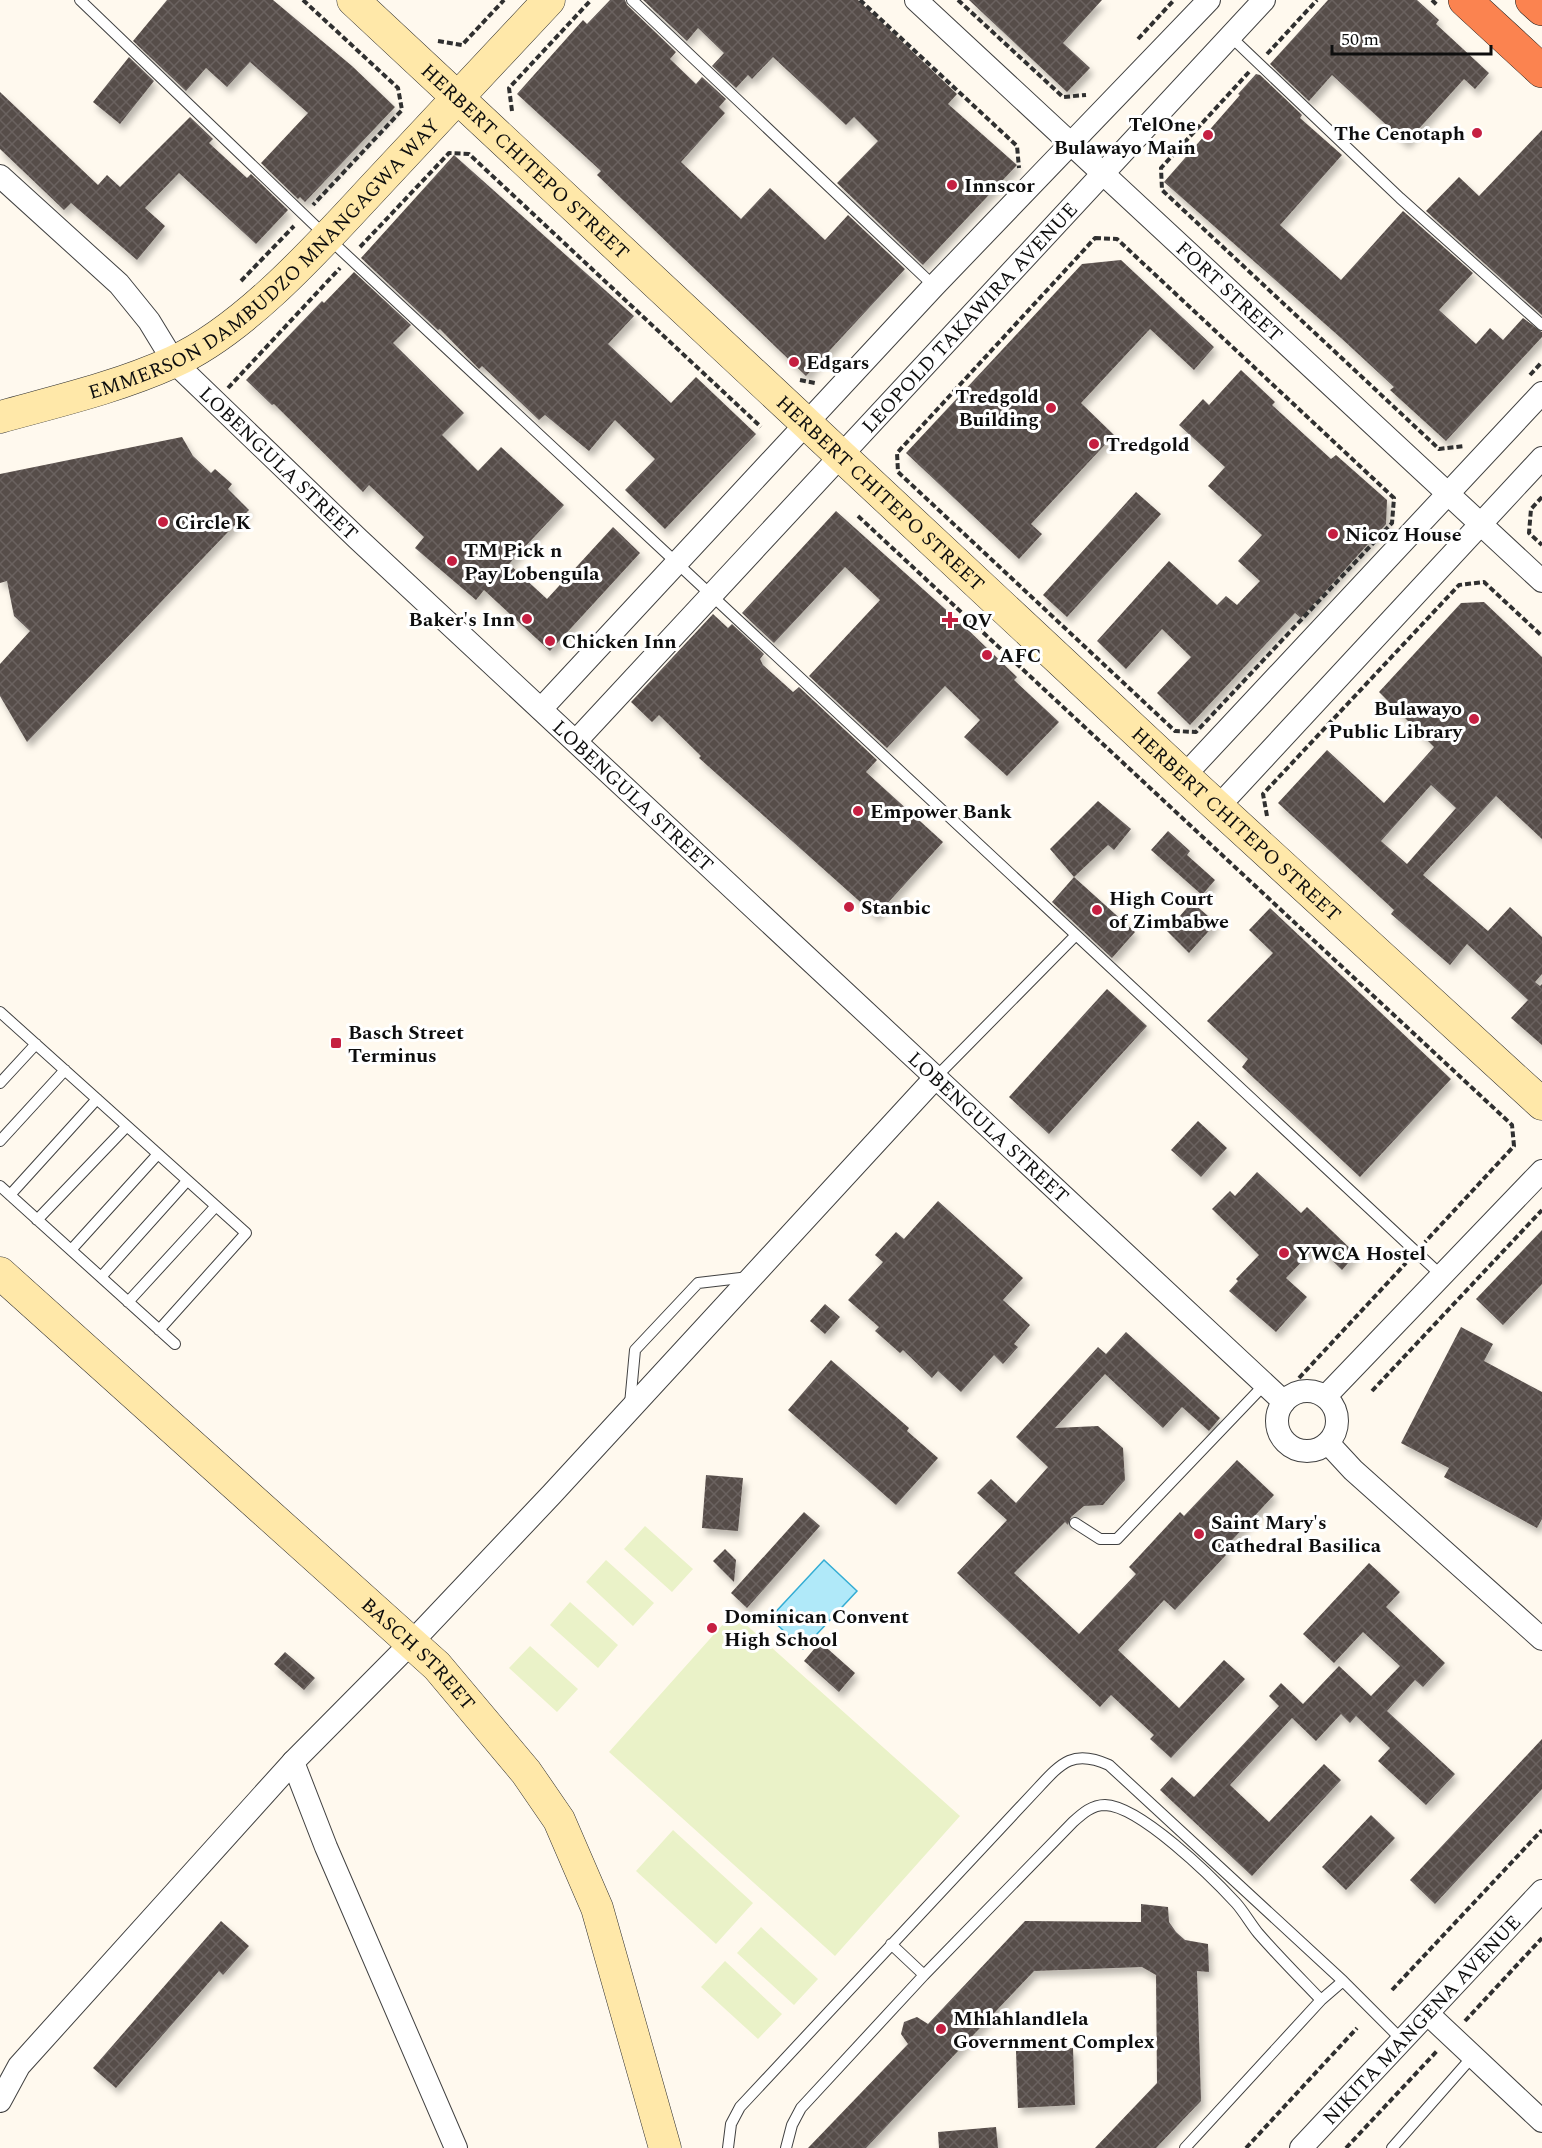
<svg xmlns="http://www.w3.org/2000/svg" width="1542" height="2148" font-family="Spectral,serif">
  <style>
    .pitch { fill: #eaf2c8 }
    .water { fill: #b0e9f9; stroke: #34add4; stroke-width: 1.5 }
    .building { fill: url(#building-cross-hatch); fill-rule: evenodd; filter: url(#shadow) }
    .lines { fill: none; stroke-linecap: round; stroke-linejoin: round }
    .lane-casing { stroke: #414141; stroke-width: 12 }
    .street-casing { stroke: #414141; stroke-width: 24 }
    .secondary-casing { stroke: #303030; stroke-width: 33 }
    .highway-casing { stroke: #1f1f1f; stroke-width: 34 }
    .path { stroke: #303030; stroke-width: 4; stroke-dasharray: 6 3; stroke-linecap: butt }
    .lane { stroke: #fff; stroke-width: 10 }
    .street { stroke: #fff; stroke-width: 22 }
    .secondary { stroke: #ffe8a9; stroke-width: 32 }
    .highway { stroke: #fb8350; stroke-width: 33 }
    .poi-dot { fill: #c51f41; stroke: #fff; stroke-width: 2 }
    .labels { text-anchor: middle; stroke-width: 6; stroke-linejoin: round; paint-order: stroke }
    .poi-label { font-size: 20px; font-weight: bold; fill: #0e0e0e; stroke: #fff; text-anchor: start }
    .street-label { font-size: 20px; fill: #0e0e0e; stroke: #fff }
  </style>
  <defs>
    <pattern id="building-cross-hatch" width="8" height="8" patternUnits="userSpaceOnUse" patternTransform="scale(1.5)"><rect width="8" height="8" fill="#574d49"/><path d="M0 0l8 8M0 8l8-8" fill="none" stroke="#6a625f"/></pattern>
    <filter id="shadow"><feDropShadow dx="3.5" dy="6" stdDeviation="3" flood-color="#0004"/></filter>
  </defs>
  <rect width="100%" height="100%" fill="#fff9ee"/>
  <path class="pitch" d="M645,1526l48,43 -21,23 -48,-43z
    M606,1560l48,43 -21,23 -47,-44z
    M570,1602l48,43 -20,23 -48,-43z
    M733,1613l227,203 -125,140 -226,-204z
    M530,1646l48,43 -21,23 -48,-44z
    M673,1830l80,73 -37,41 -80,-73z
    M761,1927l57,52 -24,26 -57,-52z
    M725,1961l57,53 -24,25 -57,-52z"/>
  <path class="water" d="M824,1560l33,31 -54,58 -33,-31z"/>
  <path class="building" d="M167,0h106l79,66 43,41 -90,95 -5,-5 -2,2 -37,-36 47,-50 -58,-51 -23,25 -21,-19 -20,23 -53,-50z
    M610,0h15l2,5 49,47 -6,7 26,25 6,-7 24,22 -7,8 6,6 -44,49 60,57 29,-31 55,52 23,-25 57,54 -99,107 -209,-201 4,-4 -84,-77 66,-74 4,4z
    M643,0h215l99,94 -9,10 69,61 -94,100 -86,-82 41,-42 -24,-24 -8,8 -73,-68 -21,22 -4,-4 -12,13 -24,-22 12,-13 -26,-25 -11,13z
    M969,0h133l-39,43 27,25 -23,24z
    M1328,0h89l22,20 -3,4 53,49 -14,16 -11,-10 -58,64 -74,-68 -23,26 -39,-37z
    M129,57l25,24 -34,43 -27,-22z
    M1256,74l4,1 39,37 3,3 -2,3 42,37 -62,70 61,55 62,-69 70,62 -34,37 37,34 14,-16 13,12 20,-22 19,14v5l-96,104 -56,-51 4,-3 -53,-49 -177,-156 76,-87 -2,-1z
    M0,92l98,93 9,-10 13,12 70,-70 23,22 -4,4 38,35 4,-4 37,36 -32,34 -77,-71 -34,35 20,18 -28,34 -66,-57 -7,7 -64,-61z
    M1542,130v185l-116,-104 33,-34 20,19z
    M454,155l180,161 -26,28 63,59 25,-26 60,57 -91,95 -40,-39 30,-31 -40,-39 -26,31 -44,-36 -6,5 -57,-54 -3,3 -39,-40 -2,1 -77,-72z
    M1121,260l93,87 -20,23 -44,-41 -69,74 33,32 -83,89 11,10 -23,25 -113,-106 176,-189z
    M354,272l57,53 -18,18 71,70 -22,22 36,36 23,-24 63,58 -55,59 38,35 66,-72 27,26 -90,98 -66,-61 -8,10 -61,-52 9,-11 -55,-52 -6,7 -89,-88 -2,1 -26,-25 76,-79 2,2z
    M1241,370l34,32 -3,3 59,54 5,-4 51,45 -1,24 -85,94 -6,-5 -105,112 -33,-32 34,-36 -29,-28 -36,40 -29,-28 72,-80 48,44 9,-9 11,9 23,-24 -22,-20 24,-26 -54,-49 17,-19 -46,-42 24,-26 6,6z
    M182,437l11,19 18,17 4,-4 17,15 -4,5 21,21 -222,232 -27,-46v-32l30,-33 -16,-15 -7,-35 -7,2v-109z
    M1136,492l25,22 -94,103 -24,-22z
    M836,511l127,114 54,52 -3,3 45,42 -52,54 -43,-39 16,-17 -35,-34 -58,62 -78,-72 71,-76 -35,-33 -71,76 -32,-30z
    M1484,602l58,55v182l-46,-43 -73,79 65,56 22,-24 32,30v37l-7,8 5,4 2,-2v61l-31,-27 17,-18 -61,-56 -17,21 -59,-51 3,-4 -116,-107 49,-53 57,53 50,-56 -55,-55 82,-89zM1431,785l25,23 -49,56 -26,-23z
    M713,614l15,14 4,-4 32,30 -4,5 3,6 30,27 6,-5 78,73 -11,12 77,70 -67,74 -177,-158 2,-2 -42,-41 -7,7 -21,-20z
    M1098,801l33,28 -17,21 -6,-5 -34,32 -24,-28z
    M1168,831l22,20 -3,4 28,25 -13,15 -51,-45z
    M1074,877l61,55 -23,26 -60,-56z
    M1192,902l24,21 -27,30 -22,-22z
    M1270,908l181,171 -91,98 -118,-110 6,-8 -41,-38 66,-68 -24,-23z
    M1107,989l40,37 -98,108 -40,-37z
    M1198,1121l29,27 -26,29 -30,-27z
    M1257,1172l44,41 6,-6 49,47 -14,16 -25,-24 -31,32 21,19 -31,35 -47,-41 9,-10 -2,-2 23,-24 -47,-46 18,-18 5,5z
    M938,1201l85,77 -20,22 27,25 -16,19 4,3 -15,17 -9,-9 -33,37 -23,-21 -6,7 -29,-28 -3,3 -25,-22 4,-4 -31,-27 35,-38 -8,-7 21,-23 8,7z
    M1542,1230v54l-39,41 -27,-26z
    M825,1304l15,13 -15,17 -15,-13z
    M1461,1327l32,17 -9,17 58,31v127l-5,9 -93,-51 5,-9 -48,-25z
    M1126,1332l94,86 -11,13 -27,-24 -19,21 -58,-54 -50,54 43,-2 25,22 2,32 -22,25 -19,1 -13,11 -3,8 -3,-3 -51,51 65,61 57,-60 -7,-7 51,-55 4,4 53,-56 37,35 -52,56 4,4 -51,55 -11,-10 -46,50 61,58 45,-48 21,19 -74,79 -21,-19 4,-4 -43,-40 -11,12 -143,-134 50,-53 -30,-27 14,-14 25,24 32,-36 -32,-30 82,-90 8,7z
    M831,1360l78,68 -2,3 31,27 -42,47 -108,-95z
    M706,1475l37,3 -5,53 -36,-3z
    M804,1512l16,14 -73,82 -16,-15z
    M725,1549l11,11 -2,22 -21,-21z
    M1369,1563l31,29 -14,15 59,56 -22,24 -8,-7 -28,31 68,63 -29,31 -48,-44 12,-13 -34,-32 -6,7 -9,-9 -25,27 -24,-23 -62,67 39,37 55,-58 17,16 -89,96 -92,-86 12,-13 22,20 85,-91 -10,-10 12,-13 22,21 36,-38 32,30 29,-30 -37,-34 -29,31 -31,-29z
    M820,1642l35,31 -16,19 -35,-31z
    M285,1652l30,26 -11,12 -30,-26z
    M1542,1739v50l-107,115 -25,-24z
    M1371,1815l24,23 -49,52 -24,-23z
    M1141,1904l27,3 1,15 7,10 9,8 23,4 1,28 -12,-1 4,130 -45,47h-61l62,-65 -1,-108 -14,-8 -108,4 -168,177h-58l100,-104 -7,-10 3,-12 13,-5 11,7 97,-103 116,1z
    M221,1921l28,25 -26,29 -4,-4 -103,117 -23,-20z
    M1073,2048l2,57 -57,3 -2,-57z
    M996,2127l2,21h-59l-1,-16z"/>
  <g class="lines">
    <defs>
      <path id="lane" d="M80,0l247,237 1115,1039
        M632,0l302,286
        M1231,37l169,161 142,127
        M0,1012l246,221 -87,97
        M936,1077l140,-142
        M0,1083l36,-39
        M0,1141l65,-71
        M0,1186l175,158
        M10,1195l87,-96
        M37,1220l90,-94
        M71,1250l87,-96
        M101,1277l86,-96
        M128,1302l88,-96
        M630,1404l5,-54 63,-67 51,-6
        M1075,1523l25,16h17l148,-155
        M891,1944l33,31 149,-153c10,-9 19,-17 32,-17 35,1 107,72 131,98 8,9 14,20 22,30 20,23 42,45 63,67
        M728,2148l3,-24 9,-17 298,-319c24,-26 36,-39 71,-23l234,216 59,59
        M786,2148l6,-23 9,-17 123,-133
        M1185,2148l136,-148 22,-19
        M1392,2148l81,-92"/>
      <g id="street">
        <path id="s1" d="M916,0l626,581"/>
        <path id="s2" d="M0,176l119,108 30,37 25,41 184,177 926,863"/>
        <path d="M541,709l393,-423 275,-286"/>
        <path id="s3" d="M576,741l688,-741"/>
        <path d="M1184,776l358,-383"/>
        <path d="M1218,807l324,-349"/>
        <circle cx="1307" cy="1421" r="30"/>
        <path d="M1326,1396l216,-225"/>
        <path d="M1328,1443l25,27 189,169"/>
        <path d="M293,1762l33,85 130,301"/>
        <path d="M1428,2014l114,107"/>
        <path d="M0,2101l19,-35 274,-304 118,-119 141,-149 384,-417"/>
        <path id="s4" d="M1301,2148l241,-257"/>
      </g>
      <g id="secondary">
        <path id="s5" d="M353,0l831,776 358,328"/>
        <path id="s6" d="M0,417c58,-16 118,-30 173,-55 72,-32 148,-118 202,-176 58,-62 116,-124 174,-186"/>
        <path id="s7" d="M0,1273l437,393 89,106 33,48 38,88 68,240"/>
      </g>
      <path id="highway" d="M1465,0l77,71
        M1532,0l10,9"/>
    </defs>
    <use href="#lane" class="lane-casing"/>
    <use href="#street" class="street-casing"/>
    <use href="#secondary" class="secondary-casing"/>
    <use href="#highway" class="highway-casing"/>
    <path class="path" d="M303,0l95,88 4,22 -89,95
      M860,0l157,146 2,22
      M958,0l105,97 23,-2
      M1432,0l6,6
      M1138,39l36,-39
      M438,41l24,4 42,-45
      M1267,54l50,-54
      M1249,72l-88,96 1,22 277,259 25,-3
      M512,111l-3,-23 82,-88
      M1095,238l22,1 277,259 -2,25 -196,209 -21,-1 -277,-259 -1,-19z
      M360,247l89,-94 20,1 292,273
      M241,281l53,-55
      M1530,375l12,-13
      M800,380l15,3
      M228,388l112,-120
      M1542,497l-11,12 -2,24 13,12
      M858,516l654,609 2,21 -89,96
      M1267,816l-4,-22 196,-209 25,-3 58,54
      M1299,1378l107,-115
      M1372,1391l170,-181
      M1392,1990l150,-160
      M1465,2021l77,-83
      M1246,2148l111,-120
      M1346,2148l91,-97"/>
    <use href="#lane" class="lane"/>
    <use href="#street" class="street"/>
    <use href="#secondary" class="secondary"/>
    <use href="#highway" class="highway"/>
  </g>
  <g class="poi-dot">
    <circle cx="1477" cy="133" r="6"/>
    <circle cx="1208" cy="135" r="6"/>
    <circle cx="952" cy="185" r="6"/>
    <circle cx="794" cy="362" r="6"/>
    <circle cx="1051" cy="408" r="6"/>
    <circle cx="1094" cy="444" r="6"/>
    <circle cx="163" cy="522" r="6"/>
    <circle cx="1333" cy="534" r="6"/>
    <circle cx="452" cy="561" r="6"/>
    <circle cx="527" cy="619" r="6"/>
    <path d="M947 611h6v6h6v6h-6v6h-6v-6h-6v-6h6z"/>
    <circle cx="550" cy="641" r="6"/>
    <circle cx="987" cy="655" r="6"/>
    <circle cx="1474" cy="719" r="6"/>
    <circle cx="858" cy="811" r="6"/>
    <circle cx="849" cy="907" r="6"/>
    <circle cx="1097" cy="910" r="6"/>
    <rect x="330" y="1037" width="12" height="12" rx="3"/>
    <circle cx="1284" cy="1253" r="6"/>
    <circle cx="1199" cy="1534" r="6"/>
    <circle cx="712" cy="1628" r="6"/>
    <circle cx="941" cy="2029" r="6"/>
  </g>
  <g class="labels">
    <g class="poi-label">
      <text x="1196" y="131" text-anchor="end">TelOne<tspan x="1196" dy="23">Bulawayo Main</tspan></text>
      <text x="1465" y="140" text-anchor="end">The Cenotaph</text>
      <text x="964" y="192">Innscor</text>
      <text x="806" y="369">Edgars</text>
      <text x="1039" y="403" text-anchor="end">Tredgold<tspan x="1039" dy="23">Building</tspan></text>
      <text x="1106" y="451">Tredgold</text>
      <text x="175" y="529">Circle K</text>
      <text x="1345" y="541">Nicoz House</text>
      <text x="464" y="557">TM Pick n<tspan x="464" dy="23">Pay Lobengula</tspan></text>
      <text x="515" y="626" text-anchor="end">Baker's Inn</text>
      <text x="962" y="627">QV</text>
      <text x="562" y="648">Chicken Inn</text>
      <text x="999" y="662">AFC</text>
      <text x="1462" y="715" text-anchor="end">Bulawayo<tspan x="1462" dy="23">Public Library</tspan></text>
      <text x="870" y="818">Empower Bank</text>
      <text x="1109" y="905">High Court<tspan x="1109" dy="23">of Zimbabwe</tspan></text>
      <text x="861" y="914">Stanbic</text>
      <text x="348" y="1039">Basch Street<tspan x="348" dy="23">Terminus</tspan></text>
      <text x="1296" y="1260">YWCA Hostel</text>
      <text x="1211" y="1529">Saint Mary's<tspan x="1211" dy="23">Cathedral Basilica</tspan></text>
      <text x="724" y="1623">Dominican Convent<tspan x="724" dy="23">High School</tspan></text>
      <text x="953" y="2025">Mhlahlandlela<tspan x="953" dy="23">Government Complex</tspan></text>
    </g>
    <g class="street-label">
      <text dy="7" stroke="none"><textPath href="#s5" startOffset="236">HERBERT CHITEPO STREET</textPath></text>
      <text dy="7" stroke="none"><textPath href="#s6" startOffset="316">EMMERSON DAMBUDZO MNANGAGWA WAY</textPath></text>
      <text dy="7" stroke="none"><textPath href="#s1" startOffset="428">FORT STREET</textPath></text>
      <text dy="7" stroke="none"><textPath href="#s3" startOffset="578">LEOPOLD TAKAWIRA AVENUE</textPath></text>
      <text dy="7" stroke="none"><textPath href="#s2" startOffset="402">LOBENGULA STREET</textPath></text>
      <text dy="7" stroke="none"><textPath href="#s5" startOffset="722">HERBERT CHITEPO STREET</textPath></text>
      <text dy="7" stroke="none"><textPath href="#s2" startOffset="888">LOBENGULA STREET</textPath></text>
      <text dy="7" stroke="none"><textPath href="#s5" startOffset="1208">HERBERT CHITEPO STREET</textPath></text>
      <text dy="7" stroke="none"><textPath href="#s2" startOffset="1374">LOBENGULA STREET</textPath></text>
      <text dy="7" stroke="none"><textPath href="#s7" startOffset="566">BASCH STREET</textPath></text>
      <text dy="7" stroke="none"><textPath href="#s4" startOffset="176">NIKITA MANGENA AVENUE</textPath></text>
    </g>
  </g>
  <path d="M1332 45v9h159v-9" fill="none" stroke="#0e0e0e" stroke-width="3"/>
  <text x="1341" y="45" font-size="18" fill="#0e0e0e" stroke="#ffffff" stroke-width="4.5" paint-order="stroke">50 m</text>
</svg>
